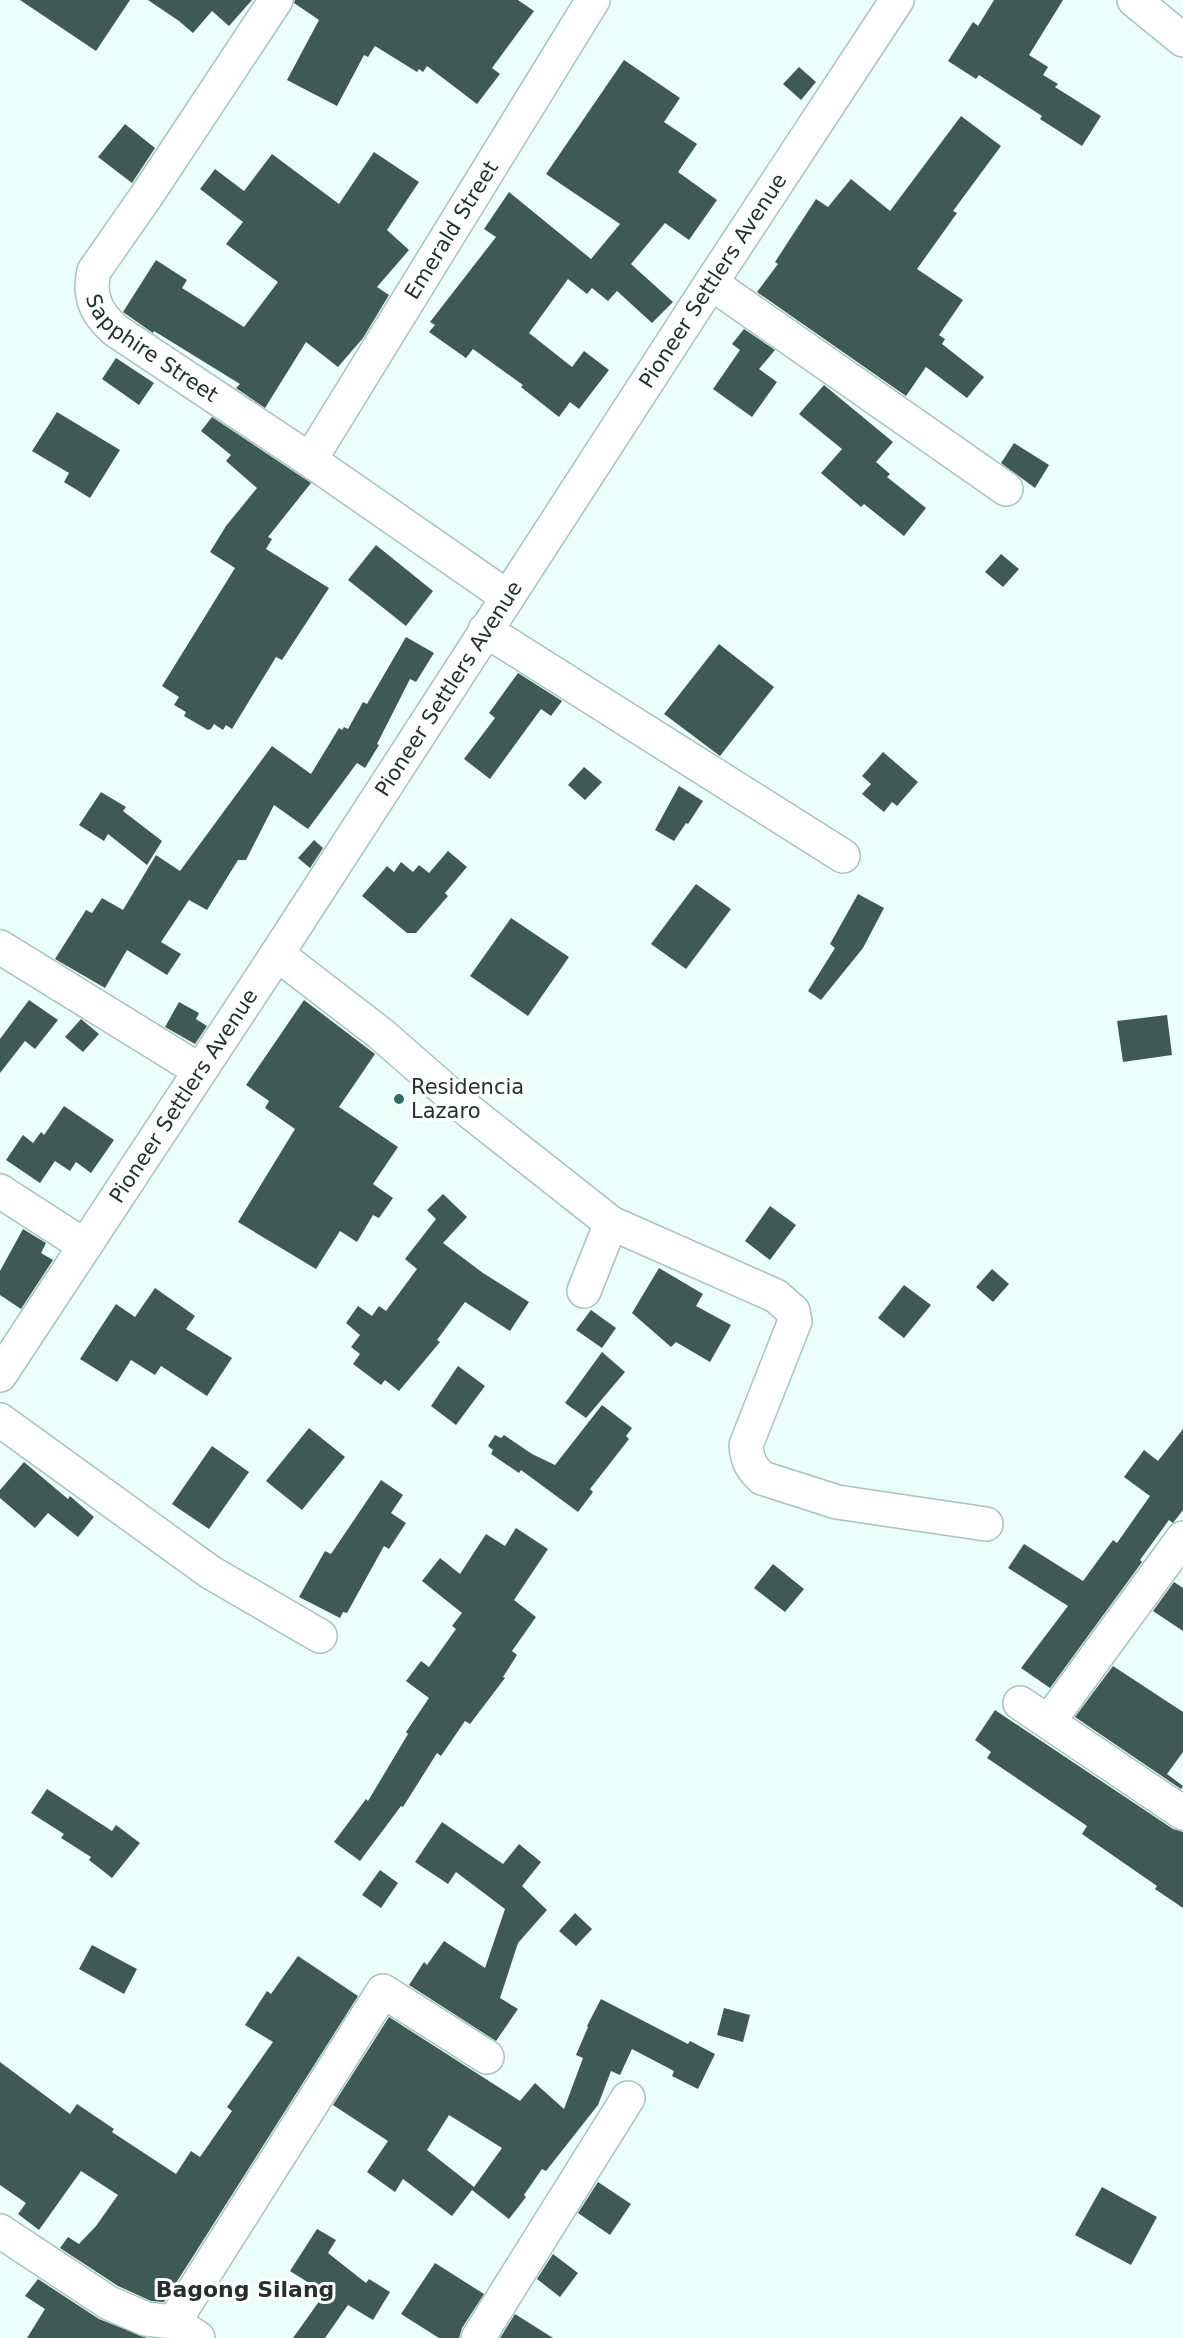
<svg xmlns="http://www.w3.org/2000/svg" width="1183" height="2338" font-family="'DejaVu Sans',sans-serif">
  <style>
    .building { fill: #3f5a55; fill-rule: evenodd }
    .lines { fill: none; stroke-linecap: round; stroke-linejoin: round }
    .minor-casing { stroke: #a6c4be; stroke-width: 36 }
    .minor { stroke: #fff; stroke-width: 33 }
    .poi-dot { fill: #286e63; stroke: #fff; stroke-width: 2 }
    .labels { text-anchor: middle; stroke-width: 6; stroke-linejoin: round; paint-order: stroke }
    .street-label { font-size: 21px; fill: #24302d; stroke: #fff }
    .poi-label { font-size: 21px; fill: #24302d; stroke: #fff; text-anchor: start }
    .neighbourhood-label { font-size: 22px; font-weight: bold; fill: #24302d; stroke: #fff }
  </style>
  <rect width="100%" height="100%" fill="#ebfef9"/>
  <path class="building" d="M20,0h110l-34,51z
    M148,0h104l-23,26 -17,-15 -19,22 -14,-12z
    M295,0h223l16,11 -42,57 8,6 -23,30 -50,-38 -4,6 -4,-3 -2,3 -42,-26 -7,11 -4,-2 -27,51 -50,-26 32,-60 -25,-17z
    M994,0h69l-34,55 19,12 -5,8 15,9 -3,3 46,29 -19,30 -42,-27 2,-3 -63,-41 -3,4 -28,-18 25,-39 5,4z
    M624,60l56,38 -16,24 33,22 -19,28 39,28 -28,40 -24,-17 -34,41 42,38 -21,21 -35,-32 -9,10 -16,-13 -5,6 -19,-15 -39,54 43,34 12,-16 25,19 -30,39 -9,-7 -11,15 -38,-30 2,-2 -50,-36 -7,9 -37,-26 6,-7 -5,-3 66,-85 -12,-8 25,-37 82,67 29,-35 -74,-50z
    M799,67l17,15 -15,18 -18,-16z
    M961,116l40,30 -48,65 4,2 -40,56 46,31 -24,35 6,4 -3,5 42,33 -17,21 -41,-31 -20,29 -149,-104 21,-28 -3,-2 41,-63 12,8 23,-28 39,32z
    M125,124l30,24 -23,35 -34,-26z
    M374,152l45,30 -32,48 22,20 -32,37 12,8 -26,43 -25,29 -32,-25 -41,66 -29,-20 4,-4 -86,-53 -1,2 -30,-21 33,-52 31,20 -5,8 62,39 34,-45 -52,-38 17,-22 -43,-33 15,-20 29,22 28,-37 67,50z
    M744,329l31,21 -16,19 18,13 -25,35 -39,-28 27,-39 -8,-6z
    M116,358l38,25 -15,22 -37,-26z
    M824,385l69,57 -17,20 14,12 -3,3 39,31 -22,28 -40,-32 -3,3 -40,-34 21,-24 -43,-35z
    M57,412l63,38 -30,48 -26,-16 5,-9 -37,-22z
    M212,417l99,66 -43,54 4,2 -6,10 63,39 -47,72 -6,-3 -44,72 -6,-4 -3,5 -9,-6 -3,5 -3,1 -24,-14 2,-4 -12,-7 5,-8 -17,-11 73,-118 -25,-16 16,-26 31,-38 -31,-27 5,-6 -30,-24z
    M1014,443l35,22 -14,23 -34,-25z
    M376,545l57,46 -27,35 -58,-46z
    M1001,554l18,15 -16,18 -18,-15z
    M406,637l28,16 -18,29 -6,-3 -33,65 2,1 -14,23 -8,-5 -49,66 -34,-24 -28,55h-8l-31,50 -18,-10 -28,42 20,12 -14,21 -40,-25 -22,38 -50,-29 31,-49 6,3 10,-15 21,12 33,-55 24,16 92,-125 39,28 28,-46 3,2 2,-3 4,2 15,-27 4,2z
    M719,644l55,43 -54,69 -56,-42z
    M518,673l44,28 -11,15 -10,-7 -51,70 -26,-20 31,-41 -6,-5z
    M883,752l35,30 -21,24 -5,-4 -8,10 -22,-18 9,-10 -9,-8z
    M584,767l18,15 -17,18 -17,-15z
    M679,786l24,15 -15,23 -2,-1 -12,18 -19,-11z
    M101,792l25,15 -3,4 39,30 -15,24 -39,-31 -4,7 -25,-16z
    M314,840l9,8 -13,20 -12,-10z
    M448,851l19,16 -22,26 3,3 -32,37h-9l-45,-37 25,-30 7,6 7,-10 12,10 6,-7 10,8z
    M696,884l35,25 -45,60 -35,-25z
    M858,894l26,14 -21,40 -42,52 -13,-9 27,-43 -5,-4z
    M511,918l58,39 -41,59 -58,-40z
    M29,1000l29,20 -23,29 -10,-8 -25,32v-34z
    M304,1000l71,54 -36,53 59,40 -25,37 20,14 -14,20 -6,-3 -16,27 -17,-11 -24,38 -78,-47 57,-93 -30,-21 4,-7 -23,-16z
    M179,1002l20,11 -3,6 11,7 -12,18 -30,-17z
    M1167,1015l5,40 -49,7 -6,-41z
    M81,1019l18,15 -16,18 -18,-15z
    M64,1106l50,34 -23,33 -15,-11 -6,9 -15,-10 -15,22 -34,-23 17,-25 10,8 8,-11 3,3z
    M443,1194l24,23 -24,26 40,30 46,29 -19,29 -45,-29 -28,38 3,2 -41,49 -14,-11 -4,5 -28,-21 7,-10 -9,-7 9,-12 -14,-12 12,-17 14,10 7,-10 7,5 31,-42 -12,-10 31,-40 -9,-9z
    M770,1206l26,19 -26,35 -25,-19z
    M23,1229l23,14 -5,10 12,7 -32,49 -21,-14v-24z
    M659,1268l44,26 -7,12 35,19 -21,37 -34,-20 -5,5 -39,-34z
    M992,1269l17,15 -16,18 -17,-15z
    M904,1285l27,20 -27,33 -26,-20z
    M155,1288l40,28 -9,13 46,29 -25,38 -46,-30 -6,9 -24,-15 -14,22 -37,-23 36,-55 19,13z
    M591,1310l25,18 -14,20 -26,-18z
    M602,1352l23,20 -39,46 -21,-15z
    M458,1366l27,20 -29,39 -25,-19z
    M602,1405l30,23 -6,8 3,3 -39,50 3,3 -15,20 -57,-42 -2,3 -28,-19 2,-4 -5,-4 7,-11 6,3 3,-3 28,19 23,11z
    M309,1428l36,29 -43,53 -36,-29z
    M1183,1429v81l-10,13 -4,-3 -29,40 2,2 -92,126 -29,-20 47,-62 -60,-38 16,-24 59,37 30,-41 4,3 33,-47 -26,-19 20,-27 14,11z
    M212,1446l37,26 -40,57 -37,-25z
    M24,1462l44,37 2,-3 24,21 -16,20 -30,-24 -13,15 -35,-30v-8z
    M381,1480l22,15 -12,18 15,10 -17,26 -5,-3 -37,67 -4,-1 -3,6 -41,-21 26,-46 6,3z
    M516,1528l32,21 -34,51 22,17 -24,34 5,4 -14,22 2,1 -35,46 -5,-3 -24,35 -4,-3 -34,54 -2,-1 -41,55 -26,-19 32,-43 2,2 40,-67 -2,-2 23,-34 -23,-17 15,-20 8,6 27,-38 -4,-3 10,-13 -40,-32 18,-23 20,16 26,-40 19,12z
    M773,1564l31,25 -19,23 -31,-24z
    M1174,1582l9,6v43l-30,-20z
    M1113,1666l70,46v40l-16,22 16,12 -2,3 -106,-72z
    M995,1710l178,119 10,3v76l-28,-19 2,-3 -75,-52 5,-8 -100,-68 4,-6 -16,-12z
    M47,1789l65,42 4,-6 24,18 -28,35 -23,-18 2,-3 -30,-19 3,-4 -33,-21z
    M442,1822l61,42 16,-20 22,18 -19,24 25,24 -29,33 -18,55 18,11 -22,32 -87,-56 15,-23 3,3 17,-24 41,27 20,-59 -49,-37 -8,12 -33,-22z
    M380,1870l18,13 -17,25 -19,-13z
    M575,1913l17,16 -16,17 -17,-15z
    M92,1945l45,24 -13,25 -45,-25z
    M298,1956l60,40 -194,306 -13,-1 -33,-15 -58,-38 8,-11 11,7 17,-18 22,-31 -37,-24 -42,59 -21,-16 8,-11 -26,-18v-123l70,52 7,-10 37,25 -2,3 64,42 15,-23 9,6 32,-46 -5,-4 46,-65 -28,-17 22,-34 4,3z
    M601,1999l87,45 2,-3 25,13 -17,35 -26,-13 2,-5 -42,-22 -12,26 -9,-4 -13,34 -52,66 -4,-2 -18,26 2,2 -17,22 -37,-29 -20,26 -49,-37 -8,13 -28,-20 21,-31 -55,-36 56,-88 131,84 15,-18 29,26 19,-51 -7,-3 12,-28 -1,-1zM449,2115l53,33 -28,39 -47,-37z
    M724,2008l26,7 -7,27 -26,-7z
    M598,2182l33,22 -21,31 -32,-22z
    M1102,2187l55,30 -26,48 -56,-30z
    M317,2229l19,11 -8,13 38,30 3,-4 21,13 -17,28 -25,-15 -23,33h-32l32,-45 -35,-22z
    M553,2254l25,19 -18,24 -23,-18z
    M435,2263l49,31 -22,34 -3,10h-20l-38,-24z
    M38,2279l61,40 48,19h-120l18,-29 -20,-13z
    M515,2314l38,24h-53z"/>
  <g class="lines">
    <defs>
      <g id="minor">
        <path id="s1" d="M276,0l-129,195 -53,76c-6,25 2,42 21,59l195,130 196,136"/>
        <path d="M1134,0l49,40"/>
        <path d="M711,283l295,206"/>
        <path id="s2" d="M310,460l283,-460"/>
        <path d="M485,630l358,226"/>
        <path d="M0,947l199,123"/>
        <path d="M277,954l104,80 88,77 142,112"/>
        <path d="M0,1191l85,55"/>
        <path d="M584,1291l27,-68 165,73 17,15 2,10 -49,124c1,15 5,23 16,33l75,24 149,22"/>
        <path id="s3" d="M0,1375l277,-421 434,-671 186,-283"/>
        <path d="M0,1420l210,152 110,64"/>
        <path d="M1020,1703l163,110"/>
        <path d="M1049,1721l134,-183"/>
        <path d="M0,2231l109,72 37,16 28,3 24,16"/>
        <path d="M174,2322l209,-331 104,66"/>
        <path d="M478,2338l150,-240"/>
      </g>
    </defs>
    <use href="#minor" class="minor-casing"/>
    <use href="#minor" class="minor"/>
  </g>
  <circle class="poi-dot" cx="399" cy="1099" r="6"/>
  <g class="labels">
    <g class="street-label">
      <text dy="7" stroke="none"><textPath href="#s2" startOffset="270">Emerald Street</textPath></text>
      <text dy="7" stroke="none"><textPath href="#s3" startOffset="1306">Pioneer Settlers Avenue</textPath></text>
      <text dy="7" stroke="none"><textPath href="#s1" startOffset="432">Sapphire Street</textPath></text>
      <text dy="7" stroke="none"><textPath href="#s3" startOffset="820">Pioneer Settlers Avenue</textPath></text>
      <text dy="7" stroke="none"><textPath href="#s3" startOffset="334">Pioneer Settlers Avenue</textPath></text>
    </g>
    <g class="poi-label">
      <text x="411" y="1094">Residencia<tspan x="411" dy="24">Lazaro</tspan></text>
    </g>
    <g class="neighbourhood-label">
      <text x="245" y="2297">Bagong Silang</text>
    </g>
  </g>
</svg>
